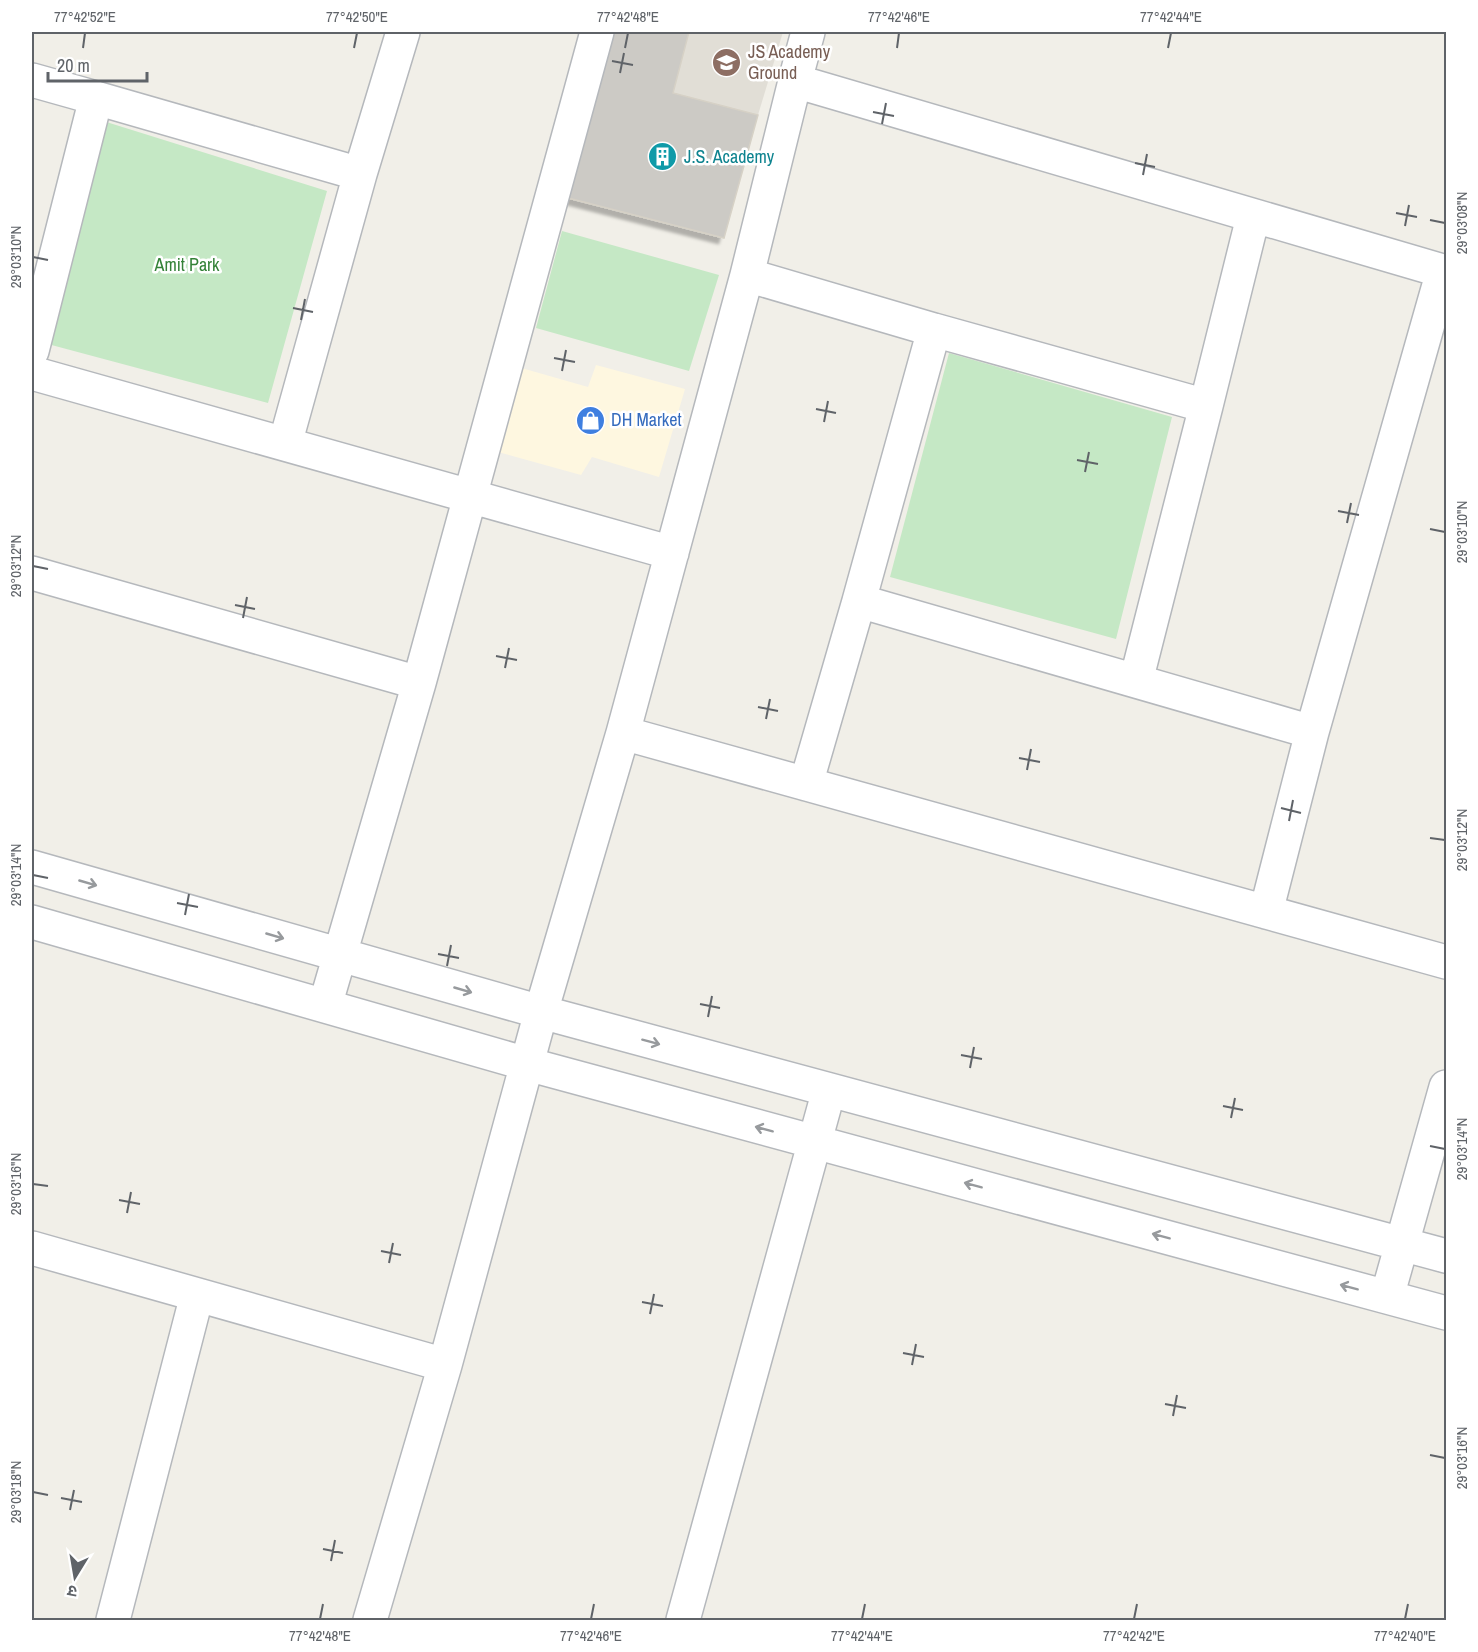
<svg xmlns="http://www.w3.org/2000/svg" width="1478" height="1652" font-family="'Archivo Narrow','Noto Sans Devanagari',sans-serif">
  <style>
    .commercial { fill: #fef7e0 }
    .education { fill: #e1ded6 }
    .green { fill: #c5e8c5 }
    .building { fill: #cccac5; stroke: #d6d1c6; stroke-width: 1.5; filter: url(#shadow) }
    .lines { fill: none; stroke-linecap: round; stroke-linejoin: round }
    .minor-casing { stroke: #b5b8bc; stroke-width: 36 }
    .minor { stroke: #fff; stroke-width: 33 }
    .oneway { stroke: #979a9d }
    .ticks { fill: none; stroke: #5f6368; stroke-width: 2 }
    .labels { text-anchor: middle; stroke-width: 5; stroke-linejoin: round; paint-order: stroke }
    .education-label { font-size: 18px; fill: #785e54; stroke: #fff; text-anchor: start }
    .culture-label { font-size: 18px; fill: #0d838f; stroke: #fff; text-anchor: start }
    .park-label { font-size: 18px; fill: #348238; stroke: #fff }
    .shop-label { font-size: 18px; fill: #366cbe; stroke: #fff; text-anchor: start }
    .neatline { fill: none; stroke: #5f6368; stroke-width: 2 }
    .ticks-label { font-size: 15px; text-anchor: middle; fill: #5f6368 }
  </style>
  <defs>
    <filter id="shadow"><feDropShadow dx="-5.5" dy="5.5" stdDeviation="1.5" flood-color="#0004"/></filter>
  </defs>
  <rect width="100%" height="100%" fill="#f1efe8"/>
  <path class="commercial" d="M596,365l89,24 -26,88 -67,-20 -11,18 -83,-23 20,-85 70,20z"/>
  <path class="education" d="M689,32h94l-25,83 -85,-22z"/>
  <path class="green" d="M100,120l227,71 -59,212 -224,-60z
    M562,231l157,44 -30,96 -153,-43z
    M949,353l223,64 -56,222 -226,-62z"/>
  <path class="building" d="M614,32h75l-16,61 85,22 -34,123 -156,-40z"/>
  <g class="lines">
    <defs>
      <path id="minor" d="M32,80l64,18 -64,253
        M795,81l13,-49
        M96,98l264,76 -75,270
        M360,174l43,-142
        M747,275l187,55 -75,271 453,131 -46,180
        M934,330l272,76 -70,275
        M32,373l640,180
        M1206,406l47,-189
        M32,573l387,110
        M1312,732l131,-461
        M623,733l823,229
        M806,784l53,-183
        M32,867l509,145 905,244
        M32,922l495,142 919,249
        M325,1006l94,-323 178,-651
        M32,1248l413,117
        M1387,1297l59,-210
        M113,1620l84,-325
        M370,1620l75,-255 96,-353 82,-279 124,-458 48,-194 651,191
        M683,1620l146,-530"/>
    </defs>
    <use href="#minor" class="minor-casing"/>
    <use href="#minor" class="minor"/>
  </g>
  <defs><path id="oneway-shaft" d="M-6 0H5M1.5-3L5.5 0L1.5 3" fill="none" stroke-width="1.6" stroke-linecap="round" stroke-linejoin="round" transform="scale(1.5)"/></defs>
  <g class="oneway">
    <use href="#oneway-shaft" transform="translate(88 883) rotate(16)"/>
    <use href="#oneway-shaft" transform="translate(275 936) rotate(16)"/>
    <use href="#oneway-shaft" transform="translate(463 990) rotate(16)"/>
    <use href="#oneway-shaft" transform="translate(651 1042) rotate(15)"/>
    <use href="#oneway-shaft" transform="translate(764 1129) rotate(-165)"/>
    <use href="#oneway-shaft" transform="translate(973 1185) rotate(-165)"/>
    <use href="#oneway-shaft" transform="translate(1161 1236) rotate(-165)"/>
    <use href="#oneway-shaft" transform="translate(1349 1287) rotate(-165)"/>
  </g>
  <path class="ticks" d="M83,48l2,-15M354,48l3,-15M625,48l3,-15M897,48l2,-15M1168,48l3,-15M612,61l21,4M620,73l4,-20M873,112l21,4M882,124l4,-21M1135,163l20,4M1143,175l4,-21M1396,213l21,4M1430,220l15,3M1405,226l4,-21M33,257l15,3M293,308l20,4M301,320l4,-21M554,358l21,4M562,371l4,-21M816,409l20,4M824,422l4,-21M1077,460l21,4M1085,472l4,-20M1338,511l21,4M1347,523l4,-20M1430,529l15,3M33,566l15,3M235,605l20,4M243,618l4,-21M496,656l21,4M505,668l4,-20M758,707l20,4M766,719l4,-20M1019,758l21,4M1027,770l4,-21M1281,808l20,5M1289,821l4,-21M1430,838l15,2M33,875l15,3M177,903l21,4M185,915l4,-21M438,954l21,4M447,966l4,-21M700,1004l20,4M708,1017l4,-21M961,1055l21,4M970,1068l4,-21M1223,1106l20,4M1231,1118l4,-20M1430,1146l15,3M33,1184l15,2M119,1200l21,4M127,1213l4,-21M381,1251l20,4M389,1263l4,-20M642,1302l21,4M650,1314l4,-20M903,1353l21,4M912,1365l4,-21M1165,1404l21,4M1173,1416l4,-21M1430,1455l15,3M33,1492l15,3M61,1498l21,4M70,1510l4,-20M323,1549l20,4M331,1561l4,-21M320,1619l3,-15M591,1619l3,-15M862,1619l3,-15M1134,1619l3,-15M1405,1619l3,-15"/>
  <defs>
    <symbol id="school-disc" viewBox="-11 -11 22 22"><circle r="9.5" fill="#8d6e63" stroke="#fff"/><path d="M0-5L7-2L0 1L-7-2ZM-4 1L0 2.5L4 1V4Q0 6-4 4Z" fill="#fff"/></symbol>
    <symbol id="building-disc" viewBox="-11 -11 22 22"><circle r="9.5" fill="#0f9aa8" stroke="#fff"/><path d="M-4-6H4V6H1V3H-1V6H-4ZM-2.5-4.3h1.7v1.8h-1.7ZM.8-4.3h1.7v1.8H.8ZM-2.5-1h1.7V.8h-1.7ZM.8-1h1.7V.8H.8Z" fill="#fff"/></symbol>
    <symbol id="shop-disc" viewBox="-11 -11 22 22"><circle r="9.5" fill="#3f7fe0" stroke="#fff"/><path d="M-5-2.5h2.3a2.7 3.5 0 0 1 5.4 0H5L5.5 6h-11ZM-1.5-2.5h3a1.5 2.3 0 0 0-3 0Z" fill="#fff"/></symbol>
  </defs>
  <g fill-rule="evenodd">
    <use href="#school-disc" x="710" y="46" width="33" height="33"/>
    <use href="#building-disc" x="646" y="140" width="33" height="33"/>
    <use href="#shop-disc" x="574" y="404" width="33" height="33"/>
  </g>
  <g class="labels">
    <g class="education-label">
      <text x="748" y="58">JS Academy<tspan x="748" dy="21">Ground</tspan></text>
    </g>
    <g class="culture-label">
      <text x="684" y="163">J.S. Academy</text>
    </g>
    <g class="park-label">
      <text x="187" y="271">Amit Park</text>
    </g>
    <g class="shop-label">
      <text x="611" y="426">DH Market</text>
    </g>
  </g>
  <rect width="1478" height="1652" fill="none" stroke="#ffffff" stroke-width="66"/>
  <g transform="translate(75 1577) rotate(191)" stroke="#ffffff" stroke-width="4.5" paint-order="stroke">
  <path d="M0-4.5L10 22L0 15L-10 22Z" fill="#5f6368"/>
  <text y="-9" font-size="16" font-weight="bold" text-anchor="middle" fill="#5f6368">उ</text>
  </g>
  <path d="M48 72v9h99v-9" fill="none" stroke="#5f6368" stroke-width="3"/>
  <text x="57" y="72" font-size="18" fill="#5f6368" stroke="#ffffff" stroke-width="4.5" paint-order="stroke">20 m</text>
  <rect x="33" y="33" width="1412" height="1586" class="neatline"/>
  <g class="ticks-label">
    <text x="85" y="22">77°42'52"E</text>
    <text x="357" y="22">77°42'50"E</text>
    <text x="628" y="22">77°42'48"E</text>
    <text x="899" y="22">77°42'46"E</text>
    <text x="1171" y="22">77°42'44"E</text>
    <text transform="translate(1462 223) rotate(-90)" y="5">29°03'08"N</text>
    <text transform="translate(16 257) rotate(-90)" y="5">29°03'10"N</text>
    <text transform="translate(1462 532) rotate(-90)" y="5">29°03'10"N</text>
    <text transform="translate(16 566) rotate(-90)" y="5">29°03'12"N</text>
    <text transform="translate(1462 840) rotate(-90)" y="5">29°03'12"N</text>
    <text transform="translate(16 875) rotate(-90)" y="5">29°03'14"N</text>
    <text transform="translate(1462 1149) rotate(-90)" y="5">29°03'14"N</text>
    <text transform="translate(16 1184) rotate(-90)" y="5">29°03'16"N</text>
    <text transform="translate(1462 1458) rotate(-90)" y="5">29°03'16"N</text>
    <text transform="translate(16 1492) rotate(-90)" y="5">29°03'18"N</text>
    <text x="320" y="1641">77°42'48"E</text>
    <text x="591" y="1641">77°42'46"E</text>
    <text x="862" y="1641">77°42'44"E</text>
    <text x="1134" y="1641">77°42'42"E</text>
    <text x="1405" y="1641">77°42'40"E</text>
  </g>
</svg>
